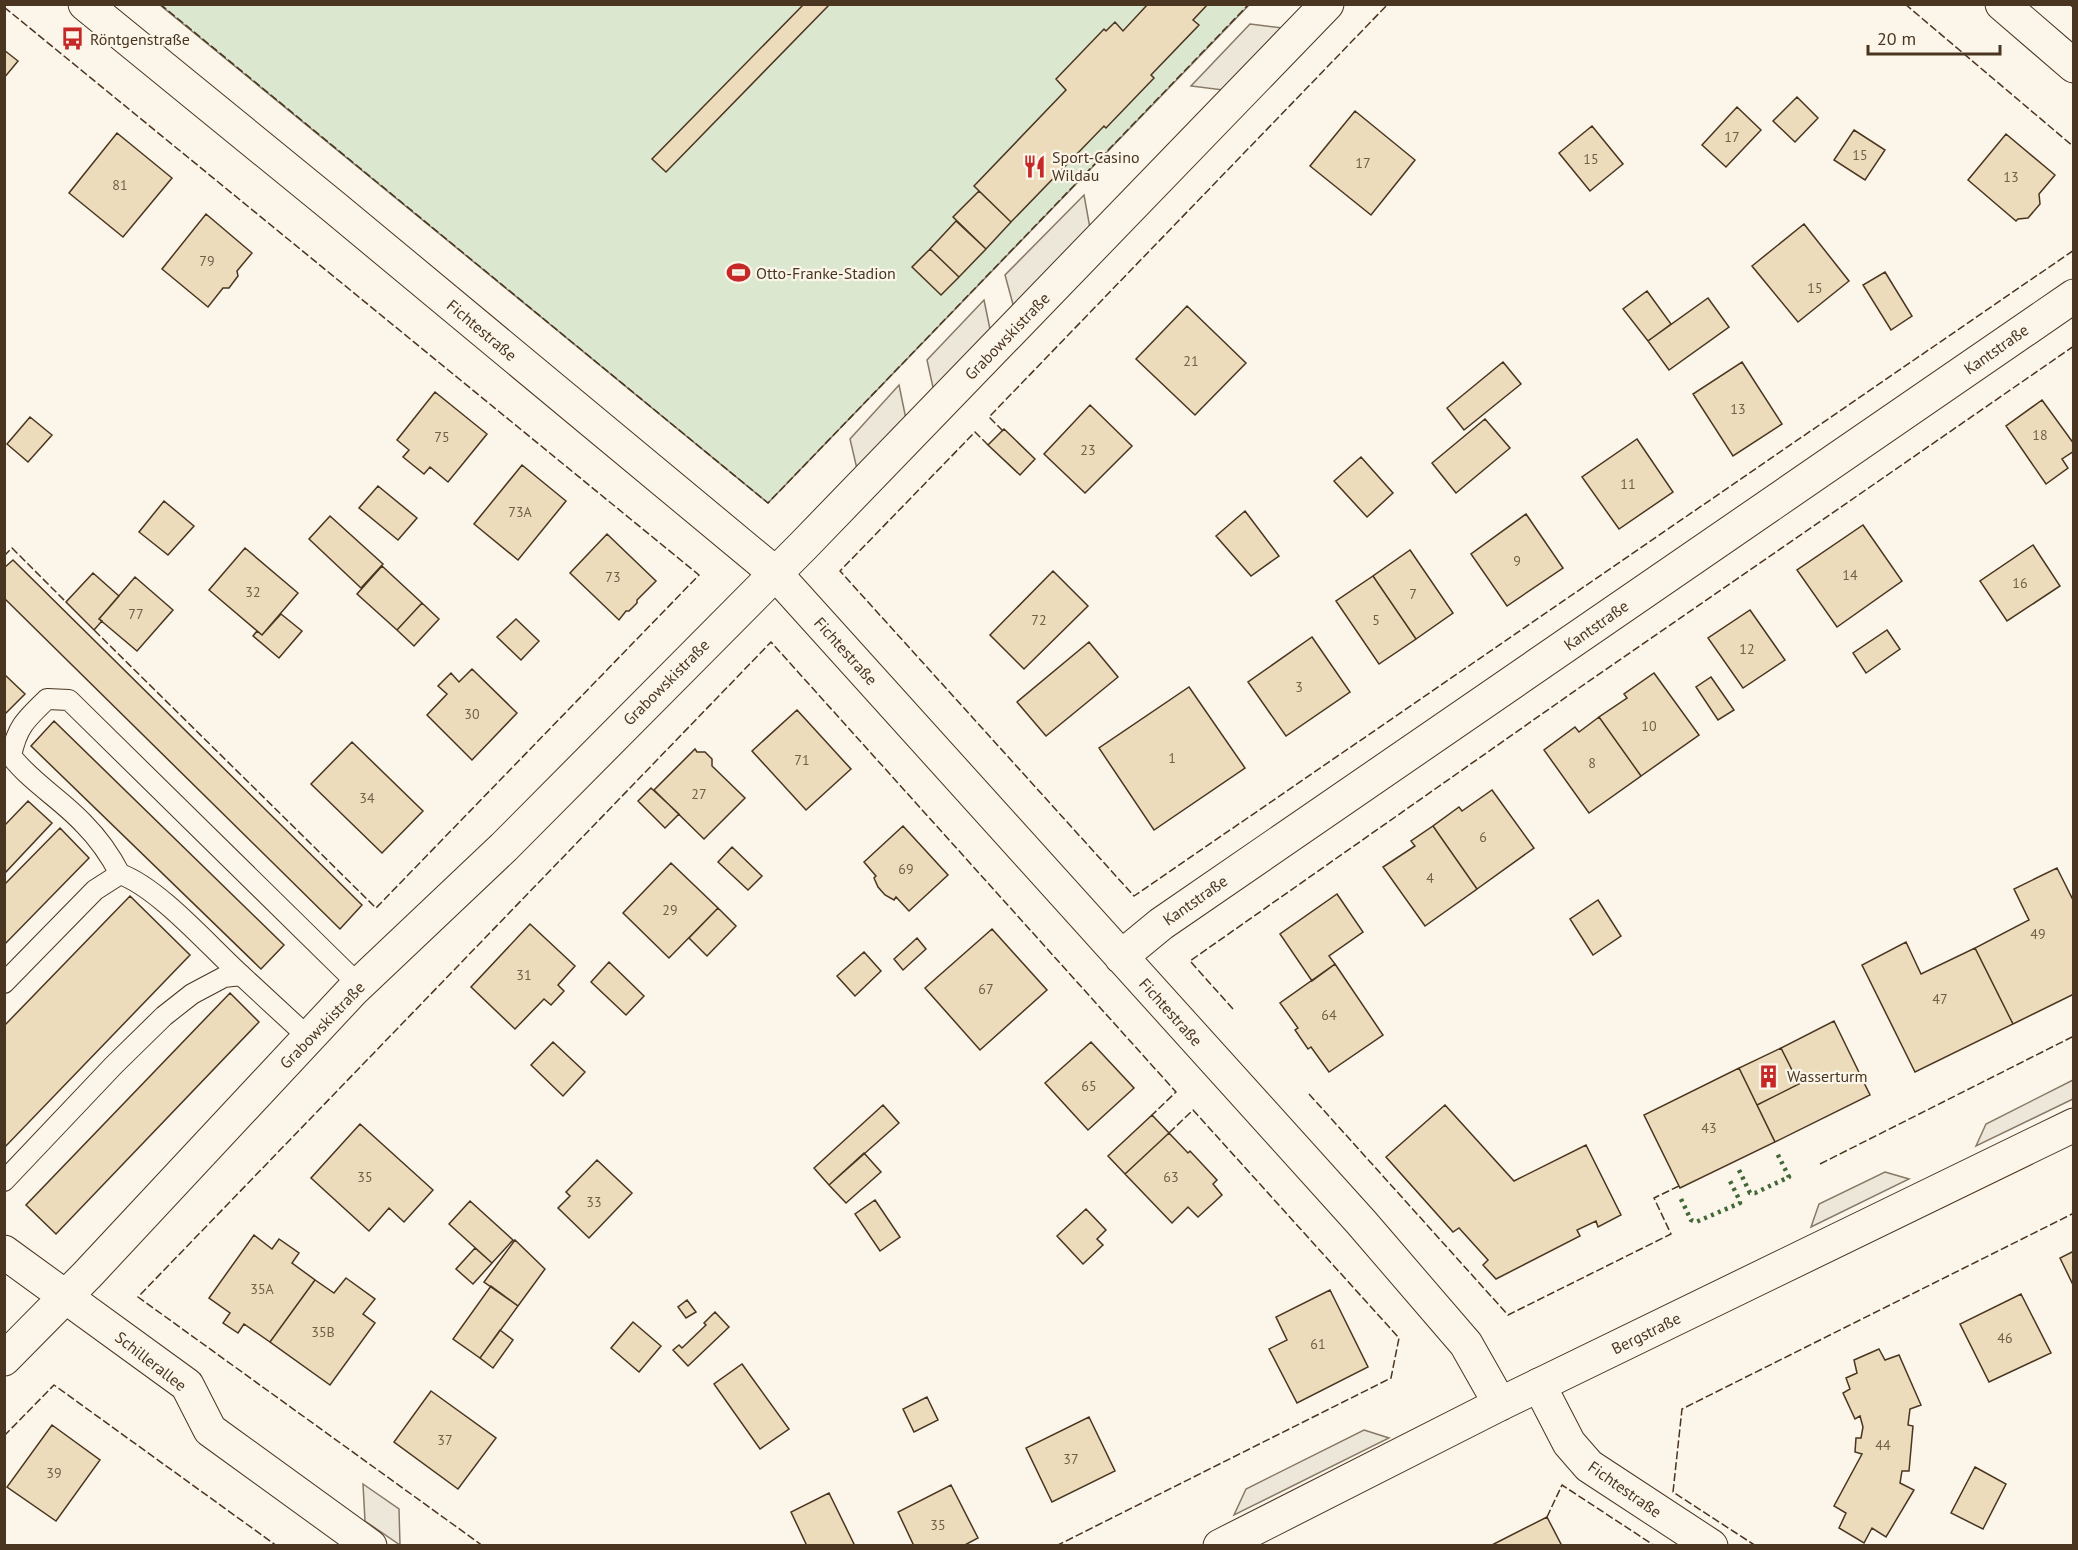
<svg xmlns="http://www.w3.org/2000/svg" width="2078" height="1550" font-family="'PT Sans',sans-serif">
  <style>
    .green { fill: #dce7d0; stroke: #887966; stroke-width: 1.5 }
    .parking { fill: #ede7d9; stroke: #887966; stroke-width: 1.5 }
    .building { fill: #ecdcbc; stroke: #4a3520; stroke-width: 1.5 }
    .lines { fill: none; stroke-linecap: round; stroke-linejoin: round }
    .lane-casing { stroke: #4a3520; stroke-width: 22 }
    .street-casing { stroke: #4a3520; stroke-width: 35 }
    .secondary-casing { stroke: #4a3520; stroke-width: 35 }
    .lane { stroke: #fbf6e9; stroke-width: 20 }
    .street { stroke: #fbf6e9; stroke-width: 33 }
    .secondary { stroke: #fbf6e9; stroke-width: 33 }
    .hedge { stroke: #436837; stroke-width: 4.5; stroke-dasharray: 3 4.5; stroke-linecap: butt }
    .fence { stroke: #4a3520; stroke-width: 1.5; stroke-dasharray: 8 3; stroke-linecap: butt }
    .labels { text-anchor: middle; stroke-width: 4.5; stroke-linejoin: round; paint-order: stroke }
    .number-label { font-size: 14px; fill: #725f47 }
    .poi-label { font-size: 16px; fill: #4a3520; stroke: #fbf6e9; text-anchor: start }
    .street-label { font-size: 16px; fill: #4a3520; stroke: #fbf6e9 }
  </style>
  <rect width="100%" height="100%" fill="#fbf6e9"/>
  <path class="green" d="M160,5h1089l-481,498z"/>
  <path class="parking" d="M1250,24l33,4 -60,62 -32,-4z
    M1084,195l6,33 -76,80 -9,-33z
    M984,300l7,34 -57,58 -7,-32z
    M899,385l7,34 -49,50 -7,-30z
    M2073,1080v19l-97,47 10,-22z
    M1885,1172l24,7 -98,48 8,-23z
    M1364,1430l25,8 -155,77 12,-26z
    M363,1484l36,25 1,36 -35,-24z"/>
  <path class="building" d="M804,4h26l-164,168 -14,-13z
    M1148,4h60l-15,16 6,5 -48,50 3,3 -48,50 -2,-2 -93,96 -37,-36 92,-96 -10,-11 48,-50 2,2 9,-9 8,9z
    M4,50l14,11 -14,17z
    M1797,97l21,21 -23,24 -22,-21z
    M1737,107l24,23 -35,37 -24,-22z
    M1355,111l60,49 -44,55 -61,-49z
    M1592,126l31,38 -33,27 -31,-38z
    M1854,130l31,20 -20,30 -31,-20z
    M117,133l55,45 -49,59 -54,-44z
    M2006,134l49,41 -16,19 1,10 -12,14 -10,1 -2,2 -48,-41z
    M979,191l32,31 -25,27 -33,-32z
    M206,214l46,39 -15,18 1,5 -9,12h-6l-15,19 -46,-38z
    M956,221l30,28 -27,28 -29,-28z
    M1804,224l45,57 -51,41 -46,-56z
    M930,249l29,28 -18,18 -29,-28z
    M1885,272l27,44 -21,14 -28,-45z
    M1647,291l24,33 -23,17 -25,-32z
    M1708,298l21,29 -60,43 -21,-29z
    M1187,306l59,57 -51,52 -59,-56z
    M1503,362l18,22 -57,46 -17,-22z
    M1742,362l40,62 -49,32 -40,-62z
    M435,392l52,42 -39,48 -18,-15 -6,7 -21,-17 6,-7 -12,-10z
    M2042,400l32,44v7l-12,8 6,9 -22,16 -40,-58z
    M1090,405l42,41 -47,47 -41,-39z
    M30,417l22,18 -24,27 -21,-18z
    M1485,419l25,29 -54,45 -24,-30z
    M1004,429l31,30 -15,16 -32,-30z
    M1637,439l36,53 -54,37 -37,-52z
    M1361,457l32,36 -26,24 -33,-36z
    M522,465l44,36 -48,59 -44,-36z
    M378,486l39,32 -19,22 -39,-32z
    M164,501l30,25 -26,29 -29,-23z
    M1245,511l34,45 -28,20 -35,-40z
    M1526,514l37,54 -56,38 -36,-52z
    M330,516l53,48 -22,24 -52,-49z
    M1863,525l39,56 -65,46 -40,-57z
    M607,534l49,47 -19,19v3l-8,8h-3l-7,9 -49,-47z
    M2033,545l27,41 -53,35 -27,-40z
    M245,548l53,45 -36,42 -53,-45z
    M1410,550l43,63 -37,26 -43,-63z
    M13,560l349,345 -22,24 -336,-331v-30z
    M382,566l40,37 -25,27 -40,-36z
    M1053,571l35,35 -64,63 -34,-34z
    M93,573l26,23 -20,23 3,2 -8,9 -28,-28z
    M1373,576l43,63 -37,25 -43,-63z
    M135,577l38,33 -36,41 -38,-32z
    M422,603l17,16 -25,27 -17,-16z
    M1750,610l35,50 -42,28 -35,-50z
    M281,614l21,17 -23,27 -26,-22 4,-5 5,4z
    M516,619l23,22 -18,19 -24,-23z
    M1887,630l13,19 -34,24 -13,-20z
    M1312,637l38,55 -64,44 -38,-54z
    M1089,642l29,35 -72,59 -29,-34z
    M472,669l45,44 -45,47 -45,-45 20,-21 -9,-8 13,-13 8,9z
    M1654,673l45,62 -58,41 -42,-59 28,-19 -3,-4z
    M4,674l21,20 -21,21z
    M1711,677l23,33 -16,10 -22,-33z
    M1189,687l56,81 -91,62 -55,-82z
    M797,710l54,59 -45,41 -54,-59z
    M1599,717l42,59 -52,37 -45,-63 31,-23 4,5z
    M54,721l230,224 -23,24 -230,-223z
    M352,742l71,69 -41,42 -71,-69z
    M695,749l2,3h8l7,7v7l33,32 -41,41 -50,-49z
    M651,788l28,26 -14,14 -27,-27z
    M1492,790l42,58 -57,41 -44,-63 26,-19 3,4z
    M28,801l24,22 -48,51v-48z
    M903,826l45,49 -39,36 -13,-14 -2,3 -9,-5 -7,-8 -4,-9 2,-2 -12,-14z
    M1433,826l44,63 -52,37 -42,-59 32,-21 -4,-5z
    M60,828l29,30 -85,87v-60z
    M732,847l30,29 -14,14 -30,-28z
    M671,863l47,45 -49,50 -46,-45z
    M2057,868l17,34v92l-61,30 -38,-76 54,-28 -15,-31z
    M1337,894l26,38 -34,24 6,8 -23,17 -32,-47z
    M130,896l60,59 -186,193v-122z
    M1598,900l23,36 -28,19 -23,-36z
    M718,908l18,18 -29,30 -18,-18z
    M530,924l45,42 -17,19 6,6 -13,14 -7,-6 -29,30 -44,-42z
    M992,929l55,61 -67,60 -55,-62z
    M917,938l9,11 -23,21 -9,-11z
    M1906,942l15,32 54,-26 38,76 -98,48 -53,-107z
    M864,952l17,19 -26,25 -18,-20z
    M609,962l35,34 -18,19 -35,-33z
    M1335,964l48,71 -54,37 -18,-25 -3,2 -13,-19 3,-2 -18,-25z
    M230,993l29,29 -203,212 -30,-29z
    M1834,1021l36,74 -95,47 -18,-37 42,-21 -18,-36z
    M553,1042l32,30 -22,24 -32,-31z
    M1091,1042l43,46 -46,42 -43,-47z
    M1781,1048l18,36 -42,21 -18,-37z
    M1739,1068l36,74 -95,46 -36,-73z
    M883,1105l16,18 -70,62 -15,-17z
    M1445,1105l69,76 72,-36 35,70 -23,12 -2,-6 -19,9 3,6 -84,43 -13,-14 5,-5 -29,-32 -6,4 -67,-75z
    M1152,1115l17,18 -44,41 -17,-18z
    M360,1124l73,66 -29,32 -15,-14 -20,23 -58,-53z
    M1169,1133l19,20 2,-2 27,29 -4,4 9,11 -24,22 -10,-10 -16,16 -47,-49z
    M864,1153l17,19 -35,31 -17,-18z
    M597,1160l35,33 -43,45 -31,-30 12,-12 -4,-4z
    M875,1200l25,37 -20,14 -25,-37z
    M470,1201l43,39 -21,23 -43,-39z
    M1086,1209l20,21 -9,9 6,6 -20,19 -26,-28z
    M254,1235l18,14 7,-10 20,14 -7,10 23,17 -45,62 -26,-18 -6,9 -15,-10 7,-10 -21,-15z
    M515,1240l30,29 -27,37 -34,-24z
    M475,1248l17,15 -19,21 -17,-15z
    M2074,1251v36l-14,-29z
    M346,1278l29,21 -12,15 12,9 -45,62 -60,-43 45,-62 19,13z
    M491,1286l27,20 -38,52 -27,-19z
    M1330,1290l38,77 -71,36 -28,-54 18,-9 -11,-23z
    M2021,1294l30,59 -62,29 -29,-58z
    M687,1300l9,12 -10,6 -8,-11z
    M715,1312l14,15 -41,39 -15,-16 6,-5 3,3 24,-23 -2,-2z
    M633,1322l28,24 -22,26 -28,-24z
    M500,1330l13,10 -20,28 -13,-10z
    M1879,1349l6,11 14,-5 22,50 -11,4 -2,16 5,1 -4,45h-7l-2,12 14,7 -28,47 -14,-9 -8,15 -25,-15 7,-15 -12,-7 28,-52 -7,-2 1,-14h5l2,-11 -3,-11 -5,3 -12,-26 7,-4 -4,-11 11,-5 -3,-13z
    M742,1364l47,65 -29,20 -46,-65z
    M431,1391l65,47 -38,51 -64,-47z
    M927,1397l11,23 -24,12 -11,-23z
    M1089,1417l26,54 -63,31 -26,-54z
    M52,1425l48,35 -44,61 -49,-34z
    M1975,1467l31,17 -23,45 -32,-16z
    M951,1485l27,53 -15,8h-49l-16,-34z
    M829,1493l26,53h-48l-16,-34z
    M1547,1517l15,29h-72z"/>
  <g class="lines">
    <defs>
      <path id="lane" d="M120,874c-10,-19 -21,-35 -36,-50 -23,-25 -52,-41 -73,-68 6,-29 15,-37 36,-57l22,1 290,285
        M4,983l91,-93 25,-16c39,14 89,72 121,101
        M4,1181l110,-116 50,-49 28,-22 32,-17 17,-2 67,62"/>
      <path id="street" d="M85,4l249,203 441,366 586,649 105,122 34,60
        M2002,4l72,62
        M1121,957l40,-33 913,-628
        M4,1252l183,133 23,45 160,116
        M4,1359l83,-84 266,-285 151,-143 300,-302 523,-541
        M1539,1385l30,58 20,23 122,80"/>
      <path id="secondary" d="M1220,1546l280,-142 574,-279"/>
    </defs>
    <use href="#lane" class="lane-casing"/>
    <use href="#street" class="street-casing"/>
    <use href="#secondary" class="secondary-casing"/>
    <use href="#lane" class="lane"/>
    <use href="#street" class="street"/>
    <use href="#secondary" class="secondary"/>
    <path class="hedge" d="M1739,1170l11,23h5l34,-16 -13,-26
      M1681,1199l10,21 5,2 44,-19 -1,-4 -9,-18"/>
    <path class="fence" d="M160,4l608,499 481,-499
      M1905,4l169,143
      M2069,4l5,4
      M4,7l695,568 -323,333 -282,-278
      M1003,431l-14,-14 399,-413
      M988,445l-13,-13 -135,139 294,325 940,-646
      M4,556l8,-8 54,54
      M1233,1009l-43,-48 389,-273 495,-342
      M1309,1094l199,221 163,-81 -17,-36 25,-12
      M1820,1164l254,-128
      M4,1436l50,-51 223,161
      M1547,1517l15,-32 93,61
      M483,1546l-345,-249 633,-655 405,450 -24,23
      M1056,1546l335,-168 8,-40 -206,-228 -24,23
      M1756,1546l-83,-54 9,-83 392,-196"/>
  </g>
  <defs>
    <symbol id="bus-bare" viewBox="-9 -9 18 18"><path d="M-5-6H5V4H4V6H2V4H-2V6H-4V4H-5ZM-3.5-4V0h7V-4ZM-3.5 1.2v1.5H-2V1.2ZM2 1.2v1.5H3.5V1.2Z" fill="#c62828" stroke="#fbf6e9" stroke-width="2.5" paint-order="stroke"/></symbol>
    <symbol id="restaurant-bare" viewBox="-9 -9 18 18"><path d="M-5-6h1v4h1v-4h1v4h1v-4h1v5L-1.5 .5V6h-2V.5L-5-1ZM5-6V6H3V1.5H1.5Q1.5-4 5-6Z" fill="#c62828" stroke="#fbf6e9" stroke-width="2.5" paint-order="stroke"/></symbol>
    <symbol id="stadium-bare" viewBox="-9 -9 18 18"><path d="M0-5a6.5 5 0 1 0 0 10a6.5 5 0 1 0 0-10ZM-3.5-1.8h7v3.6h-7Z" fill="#c62828" stroke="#fbf6e9" stroke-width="2.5" paint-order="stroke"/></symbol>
    <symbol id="building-bare" viewBox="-9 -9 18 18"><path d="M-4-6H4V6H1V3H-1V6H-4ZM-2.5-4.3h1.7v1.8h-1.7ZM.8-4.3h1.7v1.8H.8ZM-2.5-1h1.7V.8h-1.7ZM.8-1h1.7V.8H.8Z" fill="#c62828" stroke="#fbf6e9" stroke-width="2.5" paint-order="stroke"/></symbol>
  </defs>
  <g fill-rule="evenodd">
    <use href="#bus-bare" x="56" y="22" width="33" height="33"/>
    <use href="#restaurant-bare" x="1018" y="150" width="33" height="33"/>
    <use href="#stadium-bare" x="722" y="256" width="33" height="33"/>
    <use href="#building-bare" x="1752" y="1060" width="33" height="33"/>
  </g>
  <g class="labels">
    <g class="number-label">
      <text x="1732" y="142">17</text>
      <text x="1860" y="160">15</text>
      <text x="1591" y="164">15</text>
      <text x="1363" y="168">17</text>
      <text x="2011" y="182">13</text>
      <text x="120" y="190">81</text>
      <text x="207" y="266">79</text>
      <text x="1815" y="293">15</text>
      <text x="1191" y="366">21</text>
      <text x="1738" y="414">13</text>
      <text x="2040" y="440">18</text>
      <text x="442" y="442">75</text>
      <text x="1088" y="455">23</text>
      <text x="1628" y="489">11</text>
      <text x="520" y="517">73A</text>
      <text x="1517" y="566">9</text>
      <text x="1850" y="580">14</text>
      <text x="613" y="582">73</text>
      <text x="2020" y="588">16</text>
      <text x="253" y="597">32</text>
      <text x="1413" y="599">7</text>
      <text x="136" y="619">77</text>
      <text x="1039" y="625">72</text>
      <text x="1376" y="625">5</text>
      <text x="1747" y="654">12</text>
      <text x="1299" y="692">3</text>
      <text x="472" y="719">30</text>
      <text x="1649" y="731">10</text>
      <text x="1172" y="763">1</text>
      <text x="802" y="765">71</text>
      <text x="1592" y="768">8</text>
      <text x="699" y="799">27</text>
      <text x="367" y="803">34</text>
      <text x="1483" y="842">6</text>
      <text x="906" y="874">69</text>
      <text x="1430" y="883">4</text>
      <text x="670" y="915">29</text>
      <text x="2038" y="939">49</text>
      <text x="524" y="980">31</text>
      <text x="986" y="994">67</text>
      <text x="1940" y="1004">47</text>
      <text x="1329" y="1020">64</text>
      <text x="1089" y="1091">65</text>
      <text x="1709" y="1133">43</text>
      <text x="365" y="1182">35</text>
      <text x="1171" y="1182">63</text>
      <text x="594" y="1207">33</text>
      <text x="262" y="1294">35A</text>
      <text x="323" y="1337">35B</text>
      <text x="2005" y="1343">46</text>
      <text x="1318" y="1349">61</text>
      <text x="445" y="1445">37</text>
      <text x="1883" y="1450">44</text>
      <text x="1071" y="1464">37</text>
      <text x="54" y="1478">39</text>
      <text x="938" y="1530">35</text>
    </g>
    <g class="poi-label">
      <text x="90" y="45">Röntgenstraße</text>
      <text x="1052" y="163">Sport-Casino<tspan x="1052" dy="18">Wildau</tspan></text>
      <text x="756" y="279">Otto-Franke-Stadion</text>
      <text x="1787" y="1082">Wasserturm</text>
    </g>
    <g class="street-label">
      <text transform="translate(482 330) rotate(40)" y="6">Fichtestraße</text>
      <text transform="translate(1007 336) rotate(-46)" y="6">Grabowskistraße</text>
      <text transform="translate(1996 349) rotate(-35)" y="6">Kantstraße</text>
      <text transform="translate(1596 625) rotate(-35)" y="6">Kantstraße</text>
      <text transform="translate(846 651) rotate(48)" y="6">Fichtestraße</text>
      <text transform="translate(666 682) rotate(-45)" y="6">Grabowskistraße</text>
      <text transform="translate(1195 900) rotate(-35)" y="6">Kantstraße</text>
      <text transform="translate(1171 1012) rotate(48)" y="6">Fichtestraße</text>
      <text transform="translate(322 1025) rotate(-46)" y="6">Grabowskistraße</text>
      <text transform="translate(1646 1333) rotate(-26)" y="6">Bergstraße</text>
      <text transform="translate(151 1361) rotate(38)" y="6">Schillerallee</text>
      <text transform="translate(1625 1489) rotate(35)" y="6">Fichtestraße</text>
    </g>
  </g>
  <rect width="2078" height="1550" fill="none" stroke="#4a3520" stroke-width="12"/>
  <path d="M1868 45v9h132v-9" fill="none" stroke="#4a3520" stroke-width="3"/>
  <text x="1877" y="45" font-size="18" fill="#4a3520" stroke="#fbf6e9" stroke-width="4.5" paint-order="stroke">20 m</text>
</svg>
